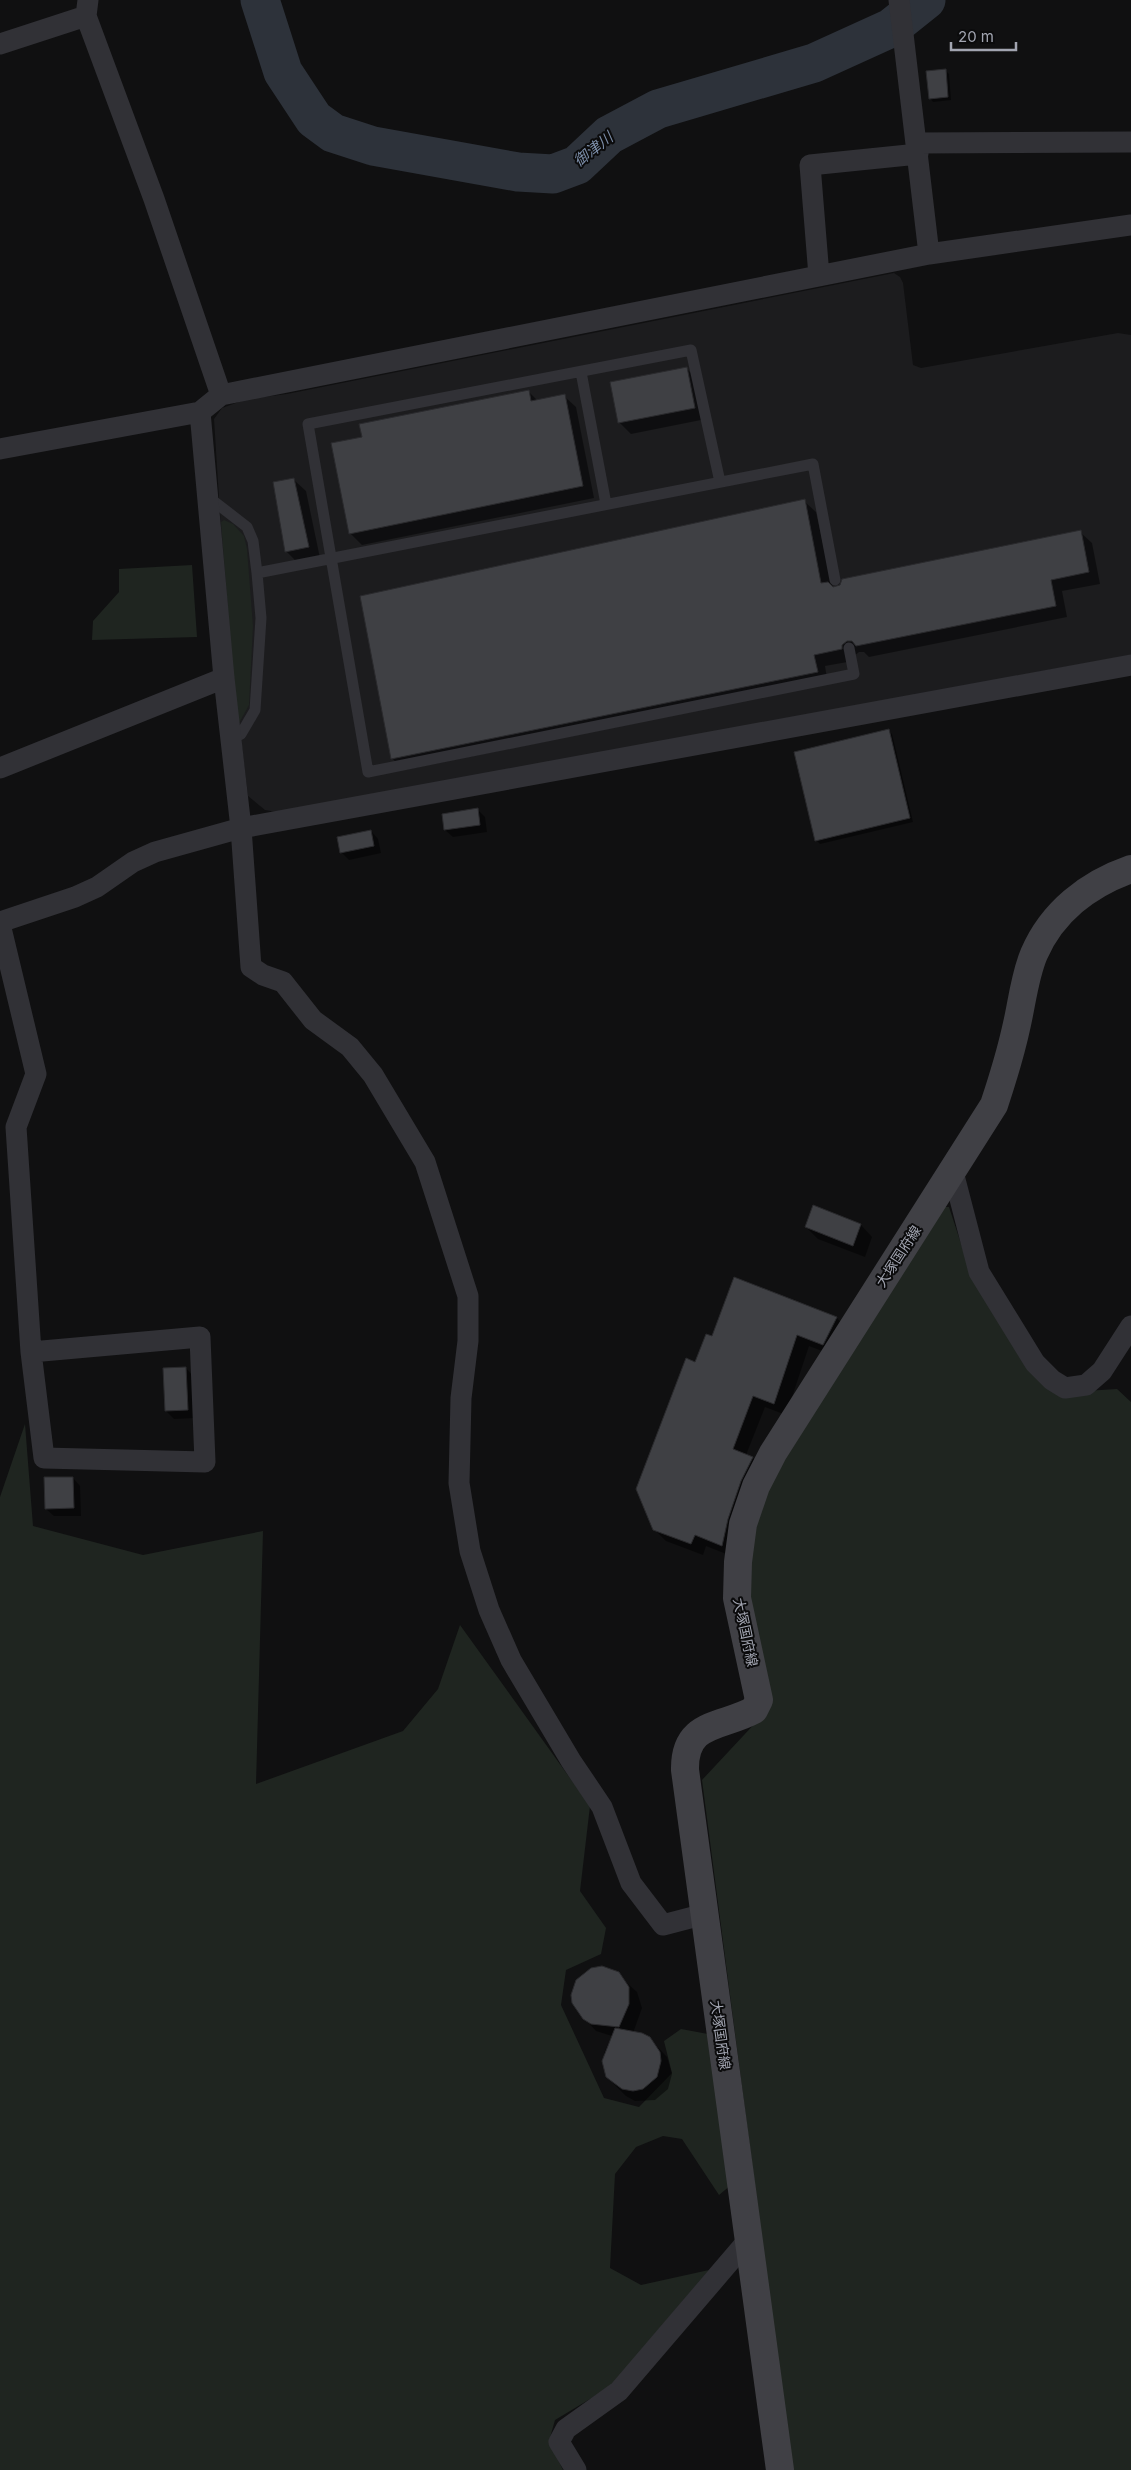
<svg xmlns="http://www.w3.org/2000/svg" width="1131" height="2470" viewBox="0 0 1131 2470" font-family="Inter,'Noto Sans JP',sans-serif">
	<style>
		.built { fill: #1c1c1e }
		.green { fill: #1f2520 }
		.shadow { fill: #0007 }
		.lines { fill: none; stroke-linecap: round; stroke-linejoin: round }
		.river { stroke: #2d323a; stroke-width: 39 }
		.building { fill: #3f4044; stroke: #2a2a2d }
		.lane { stroke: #313136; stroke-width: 11 }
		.street { stroke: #313136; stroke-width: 21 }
		.secondary { stroke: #404045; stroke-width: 28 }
		.labels { text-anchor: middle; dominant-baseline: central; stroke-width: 4; stroke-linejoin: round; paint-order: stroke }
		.street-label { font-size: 14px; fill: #a2a5b1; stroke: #0b0b0c }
		.water-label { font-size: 15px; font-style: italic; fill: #7c8ea9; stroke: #0b0b0c }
	</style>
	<rect width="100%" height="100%" fill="#101011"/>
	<path class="built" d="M894 273 900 277 903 283 913 365 921 368 1118 333 1131 335V655L276 812 265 810 248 796 227 624 214 419 222 408 247 399 287 394Z"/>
	<path class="green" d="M224 520 233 524 244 536 247 549 253 626 249 705 239 723 237 722 221 522Z
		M192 565 197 637 92 640 93 621 119 592V569Z
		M943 1207H949L973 1280 1069 1392 1117 1389 1131 1402V2470H792L702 1780 758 1720 748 1593 752 1526 767 1488Z
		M25 1424 33 1526 143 1555 263 1531 256 1784 403 1731 438 1689 460 1625 590 1806 580 1891 606 1928 601 1954 566 1970 561 2005 604 2098 639 2107 672 2073 664 2041 681 2029 708 2034 731 2185 719 2195 682 2139 663 2136 636 2147 615 2174 610 2268 641 2285 709 2270 610 2387 555 2420 549 2441 563 2470H0V1497Z"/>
	<path class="shadow" d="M945 70 949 74 951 100 933 102 930 98Z
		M686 368 698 380 706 419 631 434 619 422Z
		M528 391 538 401 564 396 576 407 594 498 362 545 350 533 363 438Z
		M294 480 306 491 320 558 298 563 286 551Z
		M804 501 816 512 833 589 1080 532 1092 543 1100 584 1062 591 1067 617 869 657 864 652H859L853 657V661L825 666 828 684 404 770 392 758Z
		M889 731 892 734 913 822 820 844 816 840Z
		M477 809 485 817 487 832 453 837 445 830Z
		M371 831 378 839 381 853 349 860 341 852Z
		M861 1225 872 1237 865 1257 818 1239 806 1227Z
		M735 1279 837 1318 848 1330 835 1356 809 1346 786 1415 765 1407 746 1455 753 1458 764 1470 734 1557 706 1546 703 1555 666 1541 654 1529 696 1363 712 1338Z
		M186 1368 193 1376 195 1418 174 1419 166 1411Z
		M73 1478 80 1486 81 1516H54L46 1509Z
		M602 1967 611 1969 637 1992 642 2008 633 2033 649 2038 667 2057 672 2074 668 2089 655 2100 635 2101 626 2096 614 2084 604 2068V2053L612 2036 596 2031 584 2018 574 1987 584 1973 592 1969Z"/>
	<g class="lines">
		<path class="river" d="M260 0 283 72 314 119 333 133 373 146 518 172 553 174 577 165 609 135 658 109 814 63 891 28 926 0"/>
	</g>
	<path class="building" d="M946 69 948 97 929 99 926 71Z
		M687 367 695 408 618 423 610 382Z
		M529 390 531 401 565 394 583 486 349 534 331 443 362 437 359 424Z
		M294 478 309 547 285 552 273 482Z
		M805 499 821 583 828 582 833 587 840 585 842 579 1081 530 1089 572 1051 580 1056 606 856 646 852 641H847L842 645V649L814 655 818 672 391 759 360 596Z
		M889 729 910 818 815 841 794 752Z
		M478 808 480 825 444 830 442 814Z
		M371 830 374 846 340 853 337 837Z
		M813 1205 861 1224 853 1246 805 1227Z
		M734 1277 837 1317 823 1345 797 1335 774 1404 753 1396 733 1449 753 1457 741 1481 728 1519 722 1546 695 1535 691 1544 653 1530 636 1489 686 1358 695 1362 706 1334 712 1336Z
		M186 1367 188 1410 165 1411 163 1368Z
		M44 1477H73L74 1508 45 1509Z
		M602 1966 619 1972 629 1987V2004L619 2027 591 2024 583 2019 572 2003 571 1995 576 1980 591 1968Z
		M615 2028 642 2033 650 2037 660 2052 661 2061 657 2077 643 2089 633 2091 622 2089 606 2077 602 2061Z"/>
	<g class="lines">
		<path class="lane" d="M581 372 606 504
			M720 482 691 350 308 424 368 772 854 674 849 648
			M207 496 247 527 253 541 257 573 261 618 255 710 241 734 231 739
			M257 573 813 464 835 580"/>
		<path class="street" d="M88 0 86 16 154 199 221 395
			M899 0 929 254
			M0 44 86 16
			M917 143 1131 142
			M819 276 810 165 918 154
			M200 412 224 678 241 828 251 967 263 975 283 982 313 1020 350 1047 373 1075 425 1162 468 1296V1341L461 1398 459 1483 470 1551 489 1610 511 1660 571 1761 602 1807 631 1883 663 1925 705 1914
			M0 449 200 412 221 395 929 254 1131 225
			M0 768 224 678
			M0 922 75 897 97 887 133 862 155 852 241 828 1131 665
			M0 924 36 1074 16 1127 31 1352 44 1458 205 1462 200 1337 31 1352
			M953 1172 979 1272 1035 1363 1052 1380 1065 1388 1086 1385 1102 1371 1131 1326
			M576 2470 559 2442 566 2429 619 2391 749 2239"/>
		<path class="secondary" d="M780 2470 685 1770C684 1721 721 1728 754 1710L759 1700 737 1598 738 1562 743 1524 756 1486 773 1453 994 1105C1003 1078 1011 1052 1017 1024 1022 1002 1025 975 1034 954 1052 912 1088 884 1131 869"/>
	</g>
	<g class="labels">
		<g class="street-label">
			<text transform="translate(898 1256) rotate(-57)">大塚国府線</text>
			<text transform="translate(746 1632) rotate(78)">大塚国府線</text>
			<text transform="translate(721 2035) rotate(82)">大塚国府線</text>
		</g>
		<g class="water-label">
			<text transform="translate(593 149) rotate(-38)">御津川</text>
		</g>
	</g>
	<path d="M951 42v8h65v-8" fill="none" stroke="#a2a5b1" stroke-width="2.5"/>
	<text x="958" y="42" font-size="15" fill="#a2a5b1" stroke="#0b0b0c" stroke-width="4" paint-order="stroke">20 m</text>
</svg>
